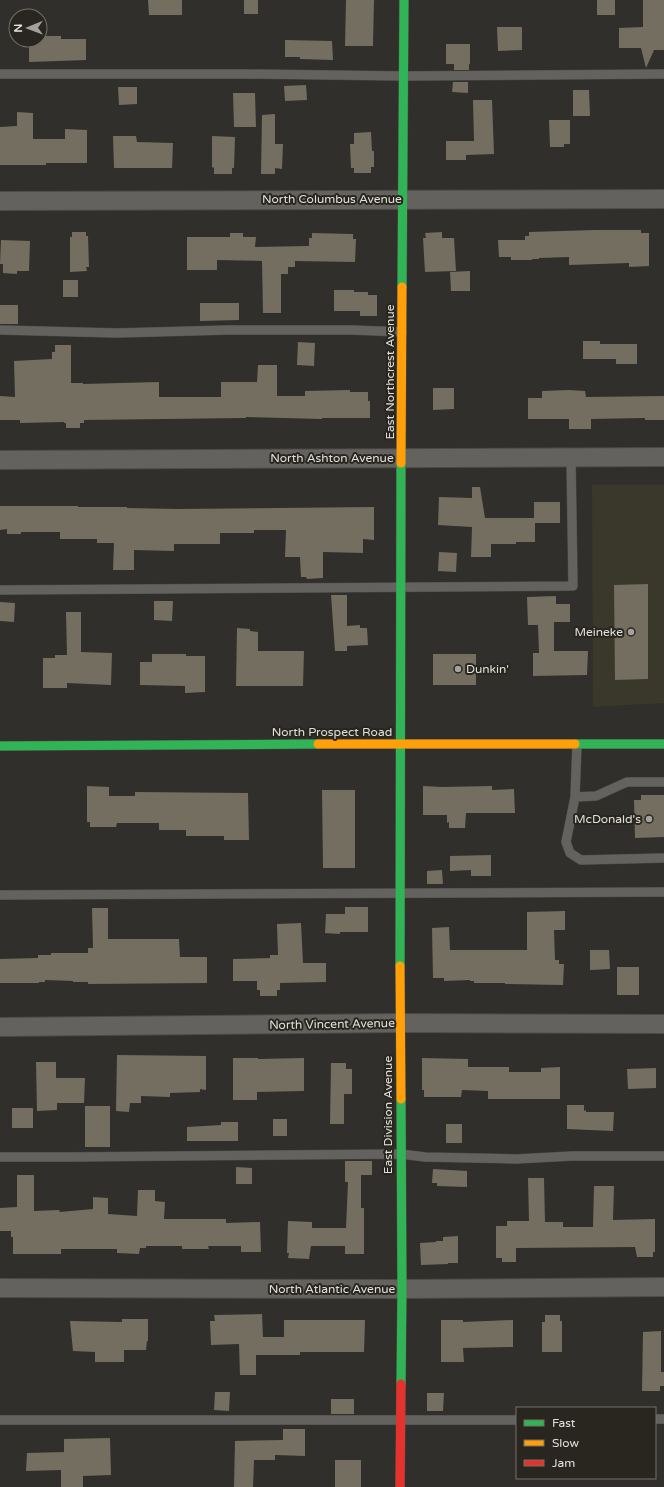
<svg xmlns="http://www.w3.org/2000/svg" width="664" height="1487" viewBox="0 0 664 1487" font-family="'Varela Round',sans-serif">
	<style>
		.built { fill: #3a372b }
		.building { fill: #736e5f }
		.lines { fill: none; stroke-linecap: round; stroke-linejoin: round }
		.lane-casing { stroke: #4c4b48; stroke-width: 10 }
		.street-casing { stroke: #4c4b48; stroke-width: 20 }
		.fast-casing { stroke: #4c4b48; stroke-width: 10 }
		.slow-casing { stroke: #4c4b48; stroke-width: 10 }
		.jam-casing { stroke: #4c4b48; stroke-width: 10 }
		.lane { stroke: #63625f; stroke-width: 9 }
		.street { stroke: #63625f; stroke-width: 18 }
		.fast { stroke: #30b455; stroke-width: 9 }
		.slow { stroke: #ff9f0a; stroke-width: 9 }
		.jam { stroke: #e5322d; stroke-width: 9 }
		.poi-dot { fill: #a3a19d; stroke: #28261f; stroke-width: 1.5 }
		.labels { text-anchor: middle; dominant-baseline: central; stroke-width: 4; stroke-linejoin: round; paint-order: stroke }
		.street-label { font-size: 12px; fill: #e1dfdb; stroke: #28261f }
		.poi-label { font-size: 12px; fill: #e1dfdb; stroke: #28261f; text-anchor: end }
	</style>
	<rect width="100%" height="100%" fill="#302f2b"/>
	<path class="built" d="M592 485H664V703L593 707Z"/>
	<path class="building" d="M148 0H182V15H149Z
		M244 0H258V14H244Z
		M346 0H374L373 46H345Z
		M597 0H615V15H597Z
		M643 0H664V50H654L646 68 641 48H619V28L643 27Z
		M497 27H522V50L498 51Z
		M40 36H61V39H86V60L29 62V43L36 44V40H40Z
		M285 40 332 41 333 60 300 59V57H285Z
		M446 44H470V64H469V70H454V64H446Z
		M453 82H468V93L452 92Z
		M306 85 307 100 285 101 284 86Z
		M118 87H137V104L119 105Z
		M573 90H589L590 116H573Z
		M233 93H255L256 127H234Z
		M473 100H492L494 154 466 155V160H446V141H474Z
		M17 112 33 113V139H65V129L87 130V163H46V165H0V127L17 126Z
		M275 114V144H283L282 169 275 168V174H261L262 115Z
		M549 120H570V144H564V147H550Z
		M371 132 372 151H374V167H371V173H354V168H351L350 144H354V133Z
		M113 136H136L137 142 173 143 172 168H114Z
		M212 136 235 137 234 168H232V174H214V168L212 167Z
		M595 230H641V233H649V266L629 267V263L569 265V257L539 258V259H532V260H511V257H499L498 240H525V236H529V232Z
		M72 232H86V236H88L89 267H86L87 271 70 272V237H72Z
		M442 232V238H454L456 271 425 272 423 238H426L425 233Z
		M230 233H243V237H256L255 247 309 246V238H312V233L353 234V239H356L355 262 295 261V267H288V274H281V313H263L262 261 217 260V270H187V237H230Z
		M1 240 30 241 29 271H17V274L3 273V264H0Z
		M470 271V291H451L450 272Z
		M63 280H78V297H63Z
		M334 290H354V292H368V295H377V316H360V311H334Z
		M200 303H239V320L200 321Z
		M0 305H18V324H0Z
		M583 341H600V344H637V364H616V359H583Z
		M298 342 315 343 314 366 297 365Z
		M55 345H71V383H83V384L159 382V397H221V382H257L258 365H277V396H305V391L350 390V392H368V401H370V418H322V419L246 417V418L84 420V423H80V428H66V423H64V422L20 423V420H0V396L15 397 14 361 52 359V352H55Z
		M433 388H454V409L433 410Z
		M569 390 585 391 586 397 664 396V420H645V418L591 419V429H569V419H528V398H542V391Z
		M472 487H480L485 518H534V502H560V523H535V542H516V544H491V557H471L472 527 438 525 439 497 472 498Z
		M0 506H78V507H127V508L177 509 374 507V540L363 539V553L323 552V578L307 579 306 577H301L300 557H285L286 530H254V533H220V544H174V551L134 550V570H113L114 543H97V539H60V532H21V534H7V529L0 530Z
		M439 552 457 553 456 572 438 571Z
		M648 584V679L615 680 614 585Z
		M331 595H347V626L360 625V628H367L368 645 347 646V651H335Z
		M556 596V604H570V622H554V651H588L587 675 533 676V653H539L538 625H528L527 597Z
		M154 601H173L172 621 154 620Z
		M0 602 15 603 14 622 0 621Z
		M66 612H81V652L112 653 111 685 67 683V688H43V658H55V655H67Z
		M237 628 250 629V631L258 632V651H304L303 686H236Z
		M152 654H186V656H205V692L185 693V686L140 685V662H152Z
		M433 654H476V685H433Z
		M87 786 109 787V796H135V792L248 793 249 840H224V836H186V830H159V823H117L116 827H90V822H87Z
		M423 786 442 787 492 786V790L514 789 515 813H466L465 828H449V822L447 823V815H423Z
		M322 790H355V868H323Z
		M641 795H664V837L635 838 634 800H641Z
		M491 855V876H471V870L450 871V856Z
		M442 870 443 884H427V871Z
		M345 907H368V932H340V934L325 933 326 914H345Z
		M92 908H108V939H179L180 957H207V983L88 984V982H73V981L45 980V982H39V983H0V959L38 958V955H51V953H88V948H93Z
		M565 911V930H554L555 960H559V964H564L563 985 505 984V983H474V981H470V980L444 981V978H433L432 928 449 927 450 950H527V912Z
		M301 923 303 963H326V982L280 983V990H277V996H260V990H257V981H233V959L270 958V955H278L277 924Z
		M590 950H609L610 969 590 970Z
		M617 967H639V995H617Z
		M117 1055 206 1056V1090L200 1089V1092L170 1093V1097L141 1096V1103H130L129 1112 116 1111Z
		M233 1058H258V1059L304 1058V1091L257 1092V1100H233Z
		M422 1058 468 1059V1067H509V1072H541V1068L560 1067V1099H488V1091L462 1090 461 1097H424V1090H422Z
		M36 1062H56V1078H85L84 1103H57V1110L37 1111Z
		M331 1063H346V1069H352V1094H344V1124H330Z
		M656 1068V1088L628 1089 627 1069Z
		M567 1105H584V1111L586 1110V1112H614L613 1131 567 1129Z
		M85 1106H110V1147H85Z
		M12 1108H33V1128H12Z
		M273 1119H287V1136H273Z
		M221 1122H238V1141H187V1127L221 1125Z
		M446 1124H462V1143H446Z
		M345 1161H372V1175H361V1208H364V1254H345V1246H311L309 1259 288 1258 289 1253H287L288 1221 312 1222V1228H346L348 1182H345Z
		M236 1167 252 1168V1184H236Z
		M433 1169 467 1171V1187L437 1186V1183H432Z
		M17 1175H34V1211L59 1210 60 1212 93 1209V1197L108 1198V1214L137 1216 138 1190H155V1201L165 1202 164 1219H226V1223L260 1222 261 1252H241V1246H208L209 1249H182V1246H146V1248H140L139 1254 117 1253V1249H61V1254H13V1237H11V1231H0V1208L17 1207Z
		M528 1178H544L545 1222H563V1227H593L594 1186H614L613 1220 655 1219V1252H653V1257H637L635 1247 516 1248V1262H502V1258H496V1226H507V1221H529Z
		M458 1236V1263H448V1264L421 1265 420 1243 436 1242V1241H443V1237Z
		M262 1314 263 1337H284V1320H365L364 1352H300V1355H256V1375H240L239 1344 211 1345 210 1321H215L214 1315Z
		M545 1315H560V1321H562V1352H542V1322H545Z
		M122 1319H148V1341H147L146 1350H124V1362H95V1352L73 1351 70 1321 122 1322Z
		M441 1320H463V1322L513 1320V1347L463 1348 464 1362H441Z
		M661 1331V1372H664V1386H660V1391H642L643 1332Z
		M215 1392H230L229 1411 214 1410Z
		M427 1393H444L443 1411H427Z
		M331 1399H354V1414H331Z
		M283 1429H305V1456L275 1455V1460H254L253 1487H234L235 1441 283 1440Z
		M110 1438 111 1475 83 1476V1487H61V1470L26 1471 27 1453 64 1452V1439Z
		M335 1460H361V1487H335Z"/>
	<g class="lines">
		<g class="lane-casing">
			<path id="lane" d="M0 74H245L404 76 664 74
				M0 330 117 333 228 330H353L402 332
				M0 590 573 586 571 457
				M664 782H627L596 796 575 797 566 842 570 853 581 860 664 858
				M575 797 577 744
				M0 895 664 892
				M0 1157H71L401 1154 425 1157 516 1159 572 1156H664
				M655 1419H664
				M0 1420H517"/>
		</g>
		<g class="street-casing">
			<path id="street" d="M0 201 664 199
				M0 460 664 457
				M0 1027 400 1023 664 1024
				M0 1288 402 1289 664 1287"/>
		</g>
		<g class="fast-casing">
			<path id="fast" d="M402 287 404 0
				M575 744H664
				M0 746 318 744
				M400 966 401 463
				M401 1099 402 1289 401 1384"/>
		</g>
		<g class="slow-casing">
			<path id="slow" d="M401 463 402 287
				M318 744H575
				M400 966 401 1099"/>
		</g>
		<g class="jam-casing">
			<path id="jam" d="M400 1487 401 1384"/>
		</g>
		<use href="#lane" class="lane"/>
		<use href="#street" class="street"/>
		<use href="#fast" class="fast"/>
		<use href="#slow" class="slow"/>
		<use href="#jam" class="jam"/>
	</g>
	<g class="poi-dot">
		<circle cx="631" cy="632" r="4"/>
		<circle cx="458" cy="669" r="4"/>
		<circle cx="649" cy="819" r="4"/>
	</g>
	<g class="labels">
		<g class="street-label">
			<text x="332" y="199">North Columbus Avenue</text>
			<text transform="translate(390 372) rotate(-90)">East Northcrest Avenue</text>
			<text x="332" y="458">North Ashton Avenue</text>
			<text x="332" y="732">North Prospect Road</text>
			<text transform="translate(332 1024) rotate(-1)">North Vincent Avenue</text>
			<text transform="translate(388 1115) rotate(-90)">East Division Avenue</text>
			<text x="332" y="1289">North Atlantic Avenue</text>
		</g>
		<g class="poi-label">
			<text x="623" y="632">Meineke</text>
			<text x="466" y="669" text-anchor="start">Dunkin'</text>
			<text x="641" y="819">McDonald's</text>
		</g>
	</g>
	<rect x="516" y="1407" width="140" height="72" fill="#28261f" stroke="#72706a"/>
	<rect x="524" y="1420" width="20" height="6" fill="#30b455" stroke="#72706a"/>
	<text x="552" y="1427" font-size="12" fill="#e1dfdb">Fast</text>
	<rect x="524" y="1440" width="20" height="6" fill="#ff9f0a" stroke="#72706a"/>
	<text x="552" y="1447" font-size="12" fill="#e1dfdb">Slow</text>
	<rect x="524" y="1460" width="20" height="6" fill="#e5322d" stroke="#72706a"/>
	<text x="552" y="1467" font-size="12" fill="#e1dfdb">Jam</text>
	<g transform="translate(28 28) rotate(269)"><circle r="19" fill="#28261f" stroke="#72706a"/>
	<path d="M0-3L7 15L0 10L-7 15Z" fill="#a3a19d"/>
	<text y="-6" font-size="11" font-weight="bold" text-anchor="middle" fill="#e1dfdb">N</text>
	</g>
</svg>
